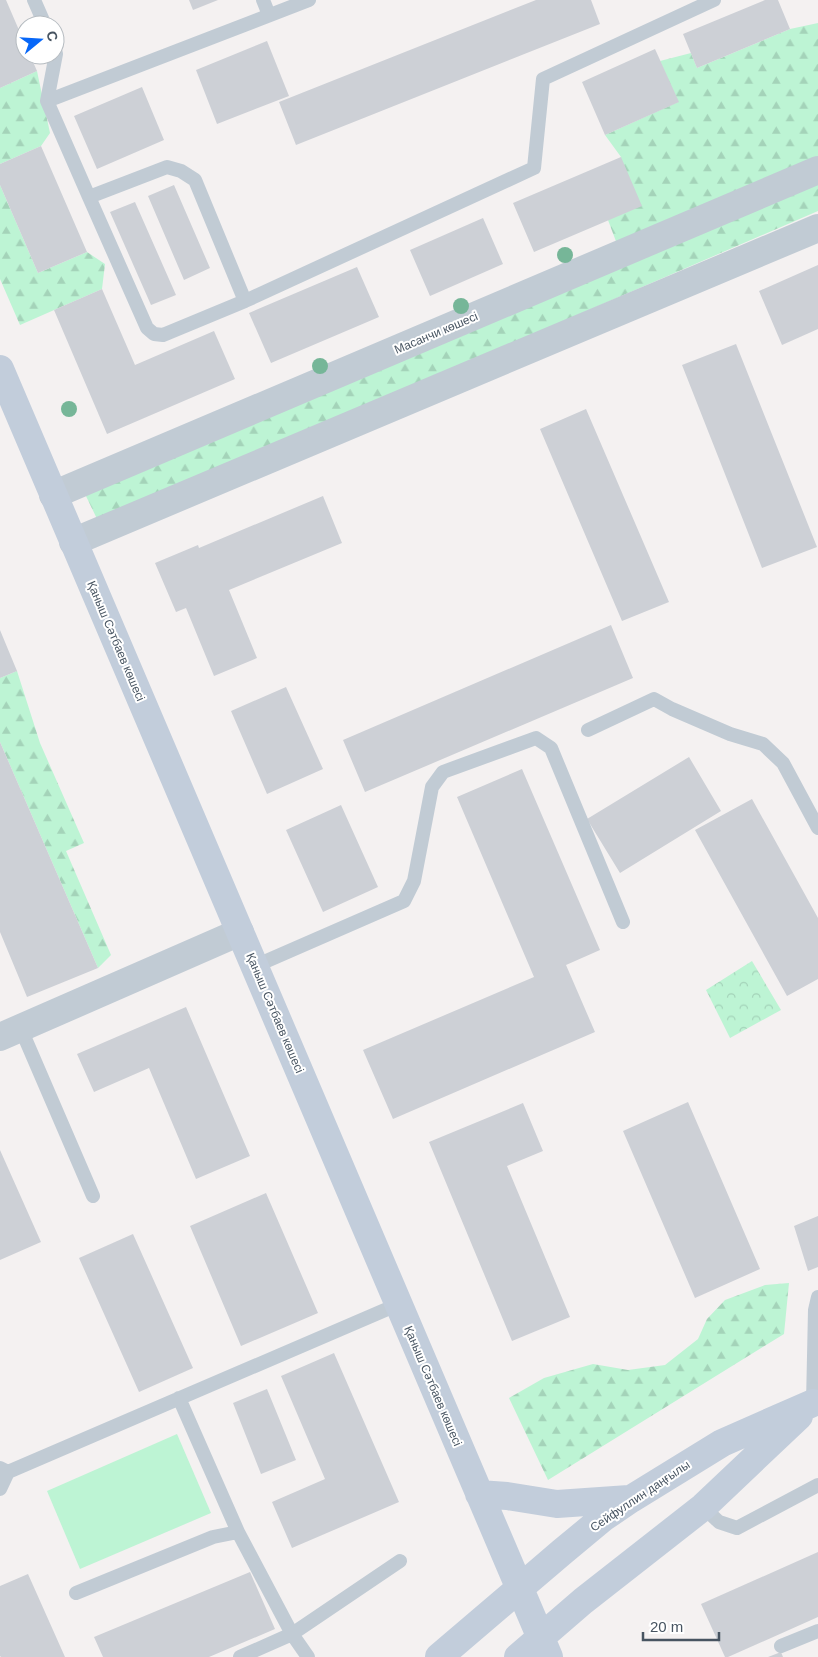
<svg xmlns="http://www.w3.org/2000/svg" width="818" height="1657" viewBox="0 0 818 1657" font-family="Helvetica,sans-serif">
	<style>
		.forest { fill: url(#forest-firs) }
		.park { fill: url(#park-crowns) }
		.pitch { fill: #bdf4d4 }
		.building { fill: #cdd0d6 }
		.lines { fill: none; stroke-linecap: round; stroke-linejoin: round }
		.lane { stroke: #c1cbd4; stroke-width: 14 }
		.street { stroke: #c1cbd4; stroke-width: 28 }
		.secondary { stroke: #c2cddb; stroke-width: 28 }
		.tree { fill: #76b698 }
		.labels { text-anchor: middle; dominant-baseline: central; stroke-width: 4; stroke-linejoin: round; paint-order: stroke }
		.street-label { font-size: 12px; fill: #475461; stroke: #fff }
	</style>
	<defs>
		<pattern id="forest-firs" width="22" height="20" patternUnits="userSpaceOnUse" patternTransform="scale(1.25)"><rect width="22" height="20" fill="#bdf4d4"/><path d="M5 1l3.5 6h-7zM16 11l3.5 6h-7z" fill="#a4d3b9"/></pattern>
		<pattern id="park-crowns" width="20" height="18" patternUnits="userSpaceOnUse" patternTransform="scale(1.25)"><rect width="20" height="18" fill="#bdf4d4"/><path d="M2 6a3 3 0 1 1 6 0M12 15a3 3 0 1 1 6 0" fill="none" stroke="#a4d3b9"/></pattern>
	</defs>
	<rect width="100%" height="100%" fill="#f4f1f1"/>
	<path class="forest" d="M818 23V161L617 244 608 220 621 157 605 135 678 102 660 61 691 53 697 68 790 29Z
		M37 71 50 133 41 146 0 164V88Z
		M818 179V211L128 509 99 523 85 494Z
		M0 185 38 273 87 252 105 264 102 289 20 325 0 279Z
		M17 671 40 743 84 843 66 851 111 955 98 968 0 742V678Z
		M789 1283 784 1334 548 1480 509 1398 544 1378 593 1364 628 1370 665 1365 698 1339 707 1319 725 1300 765 1285Z"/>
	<path class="park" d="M752 961 781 1010 730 1038 706 990Z"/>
	<path class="pitch" d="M177 1434 211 1513 80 1569 47 1491Z"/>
	<path class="building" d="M0 0H6L25 44V55H30L37 71 0 88Z
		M189 0H218L193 10Z
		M536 0H591L600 24 296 145 279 102Z
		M765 0H778L790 29 697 68 683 34Z
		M267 41 289 96 217 124 196 70Z
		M655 49 679 102 605 135 582 82Z
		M142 87 164 140 97 169 74 116Z
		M41 146 87 252 38 273 0 185V164Z
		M621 157 642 206 534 252 513 203Z
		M174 185 210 268 184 280 148 196Z
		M135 202 176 295 151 305 110 212Z
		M483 218 503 264 430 296 410 250Z
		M818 265V329L782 345 759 291Z
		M357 267 379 317 271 363 249 313Z
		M102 289 135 365 214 331 235 379 107 434 54 310Z
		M736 344 817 547 762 568 682 365Z
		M586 409 669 602 622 621 540 429Z
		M323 496 342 543 229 590 257 658 214 676 186 608 176 612 155 563 198 545 199 548Z
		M611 625 633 678 365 792 343 740Z
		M0 630 17 671 0 678Z
		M286 687 323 769 267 794 231 711Z
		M0 742 98 968 27 997 0 932Z
		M689 757 721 811 620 873 587 819Z
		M522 769 600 950 566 965 595 1032 393 1119 363 1050 534 977 457 797Z
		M752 799 818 918V979L787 996 695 830Z
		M341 805 378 887 323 912 286 830Z
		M186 1007 250 1156 196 1179 149 1068 94 1092 77 1054Z
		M688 1102 760 1269 695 1298 623 1131Z
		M523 1103 543 1151 507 1166 570 1317 512 1341 429 1142Z
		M0 1150 41 1242 0 1260Z
		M266 1193 318 1313 241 1346 190 1226Z
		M818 1216V1267L808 1271 794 1226Z
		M133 1234 193 1368 139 1392 79 1258Z
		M334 1353 399 1502 292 1548 272 1502 325 1479 281 1376Z
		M267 1389 296 1460 261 1474 233 1403Z
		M818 1552V1617L728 1657H725L701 1604Z
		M250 1572 275 1629 209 1657H103L94 1637Z
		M28 1574 65 1657H1L0 1656V1586Z
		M781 1652 783 1657H768Z"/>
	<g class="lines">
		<path class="lane" d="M34 0 45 25
			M263 0 269 15
			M55 50 56 54 47 101 89 197
			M47 101 309 0
			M245 301 195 180 181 171 167 167 89 197 147 328 154 334 163 335 245 301 534 168 543 79 714 0
			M588 730 654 699 672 709 730 734 763 744 783 763 818 828
			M255 966 404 901 414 881 432 787 443 772 536 738 551 748 623 922
			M21 1029 93 1196
			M179 1398 238 1532
			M813 1403 815 1310 818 1297
			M0 1468 8 1472 399 1304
			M0 1489 8 1472
			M703 1507 719 1522 737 1528 818 1485
			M76 1593 213 1537 238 1532 292 1634 308 1657
			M781 1646 818 1631
			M240 1657 292 1634 400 1561"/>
		<path class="street" d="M53 495 818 170
			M73 542 818 228
			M0 1037 240 932"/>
		<path class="secondary" d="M0 369 549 1657
			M479 1494 507 1496 557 1504 629 1499
			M439 1657 562 1552 603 1518 631 1499 722 1443 813 1403
			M518 1657 583 1601 703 1507 799 1416"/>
	</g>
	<g class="tree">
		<circle cx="565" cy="255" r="8"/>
		<circle cx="461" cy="306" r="8"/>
		<circle cx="320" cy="366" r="8"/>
		<circle cx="69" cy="409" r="8"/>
	</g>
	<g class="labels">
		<g class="street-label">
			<text transform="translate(436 333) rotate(-23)">Масанчи көшесі</text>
			<text transform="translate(116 641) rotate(67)">Қаныш Сәтбаев көшесі</text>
			<text transform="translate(275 1013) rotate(67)">Қаныш Сәтбаев көшесі</text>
			<text transform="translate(433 1386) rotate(67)">Қаныш Сәтбаев көшесі</text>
			<text transform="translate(640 1496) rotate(-34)">Сейфуллин даңғылы</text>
		</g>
	</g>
	<g transform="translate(40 40) rotate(72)"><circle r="24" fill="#ffffff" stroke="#b5bbc0"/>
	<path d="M0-4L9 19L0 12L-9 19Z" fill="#0767f8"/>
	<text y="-8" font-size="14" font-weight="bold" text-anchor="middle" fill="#475461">С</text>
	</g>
	<path d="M643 1632v8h76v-8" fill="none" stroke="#475461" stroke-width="2.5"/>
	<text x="650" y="1632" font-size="15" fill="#475461" stroke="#ffffff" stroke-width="4" paint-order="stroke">20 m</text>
</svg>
